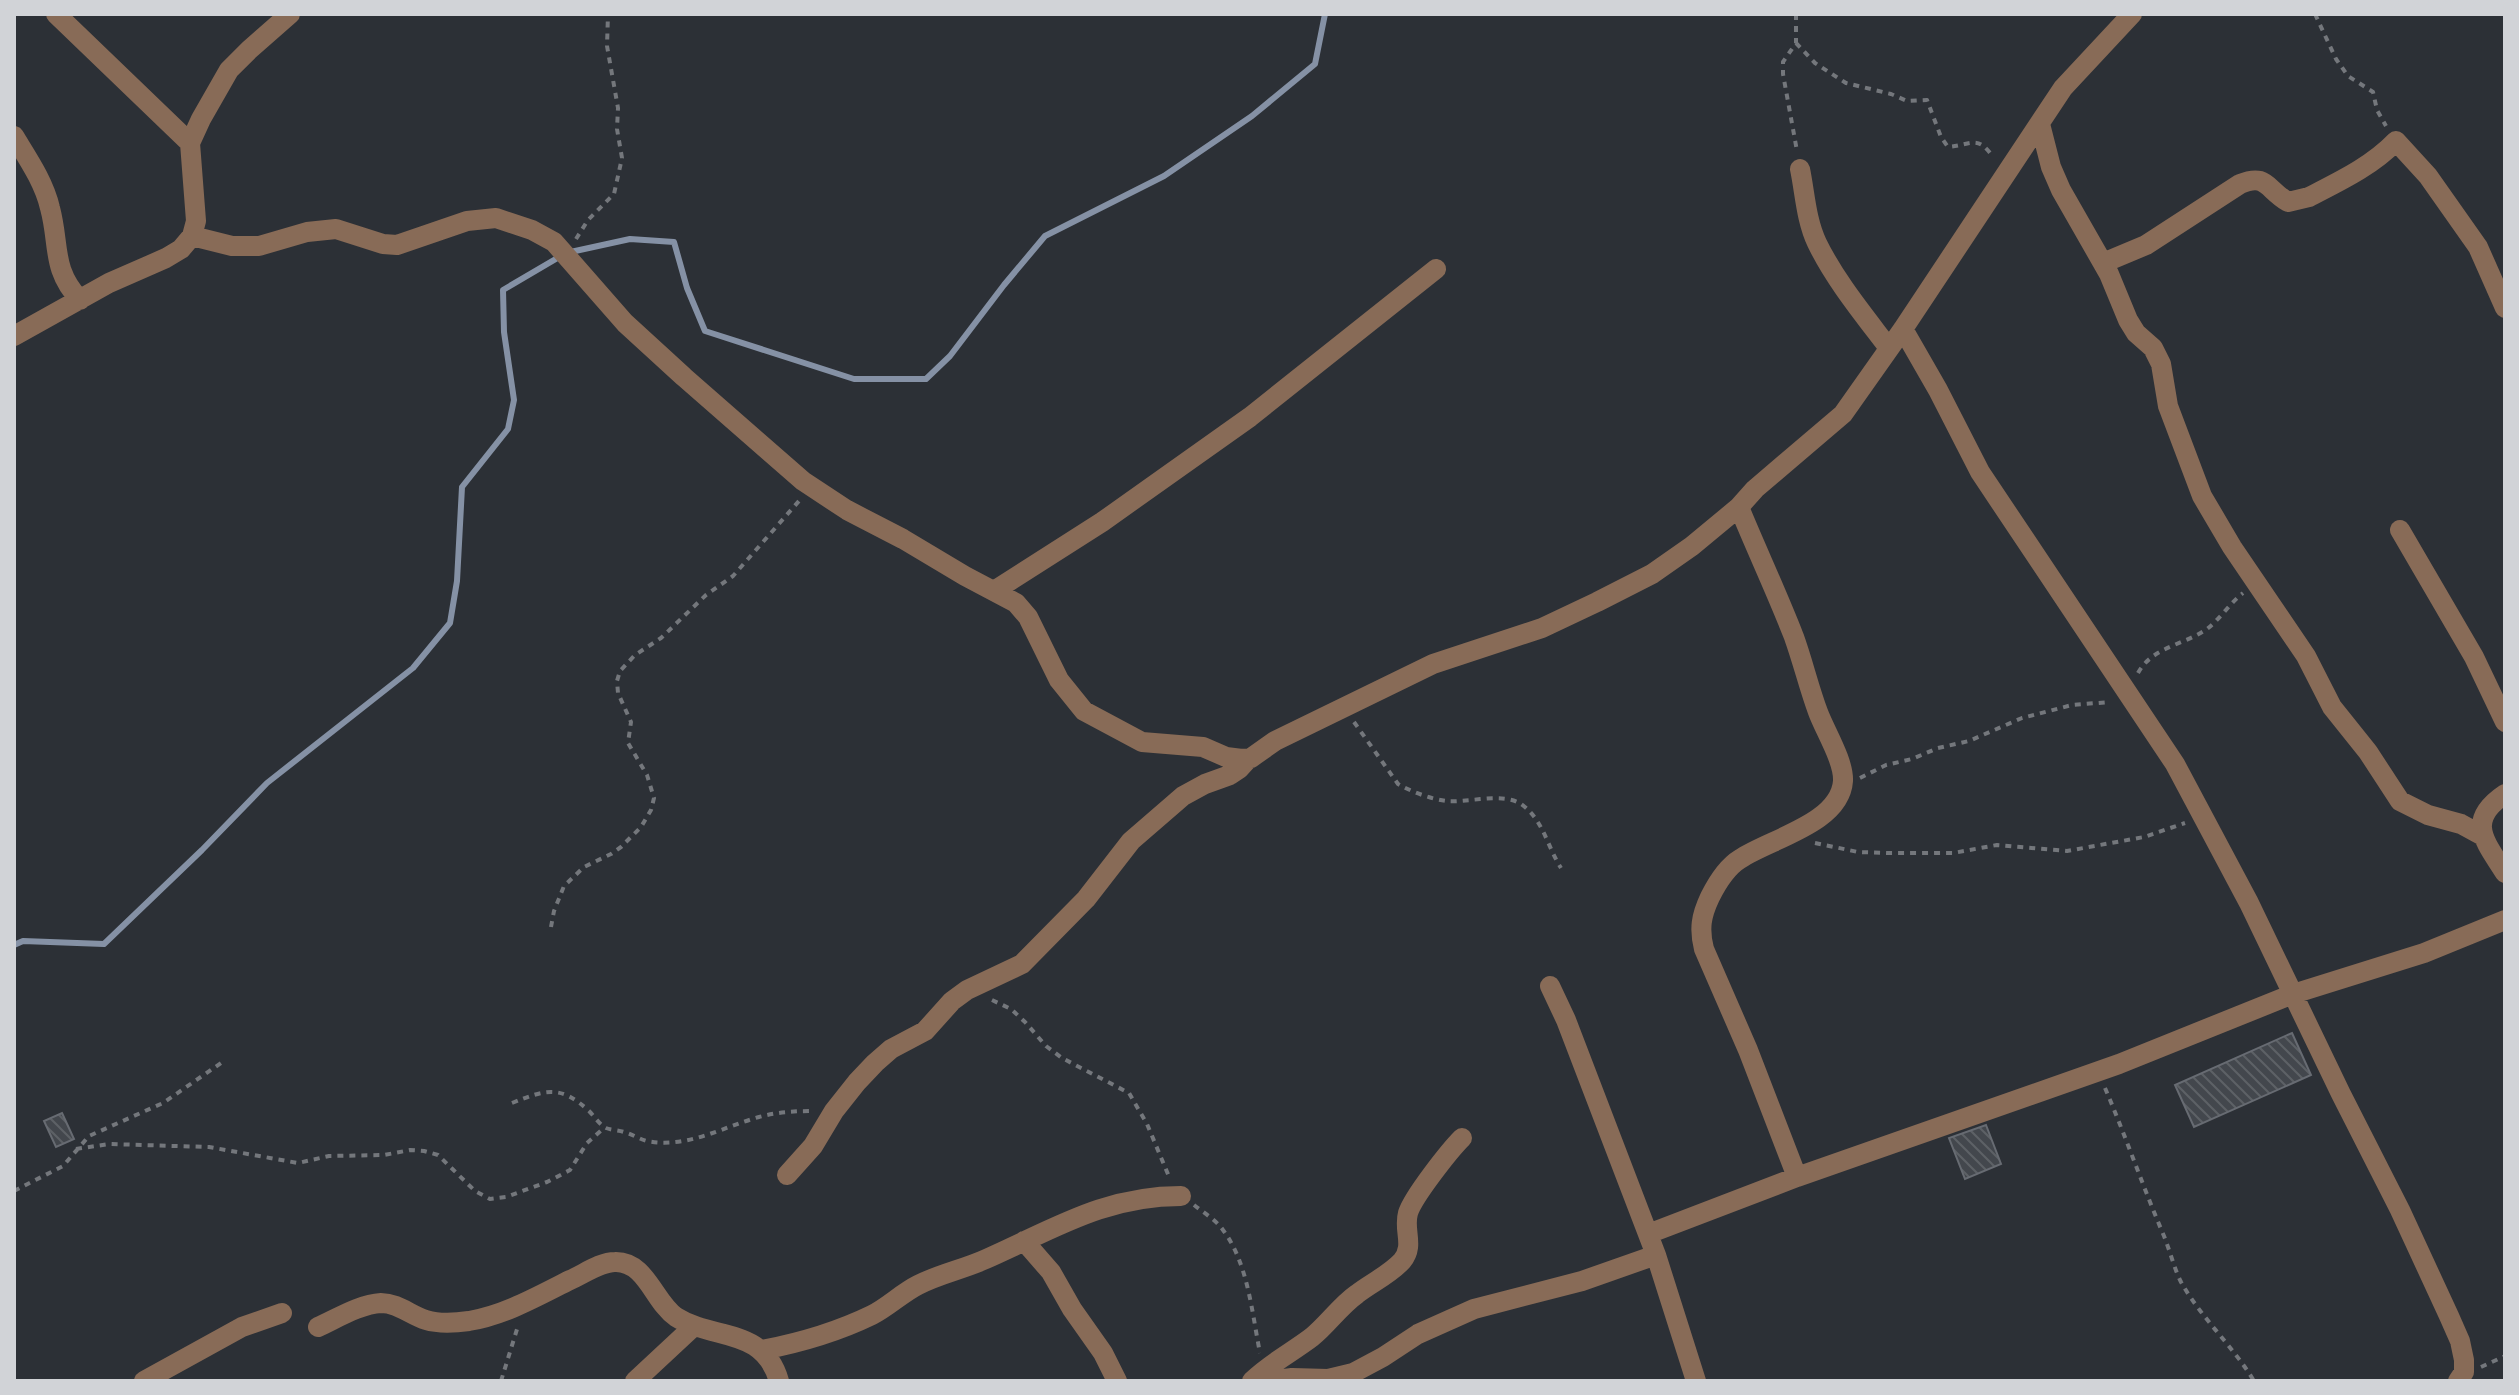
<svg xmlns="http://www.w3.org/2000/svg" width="2519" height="1395" viewBox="0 0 2519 1395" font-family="'Libre Baskerville',serif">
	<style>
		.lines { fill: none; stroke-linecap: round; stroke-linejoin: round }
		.stream { stroke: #8591a5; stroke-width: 6 }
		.building { fill: url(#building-back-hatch); stroke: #676b72; stroke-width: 2 }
		.path { stroke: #74777c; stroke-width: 4; stroke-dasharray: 6 6; stroke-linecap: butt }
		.minor { stroke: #886b57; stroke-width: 20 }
	</style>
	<defs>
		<pattern id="building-back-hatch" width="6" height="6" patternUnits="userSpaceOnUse" patternTransform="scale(2)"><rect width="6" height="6" fill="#43474d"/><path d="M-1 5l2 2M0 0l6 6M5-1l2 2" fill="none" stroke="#5d6166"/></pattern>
	</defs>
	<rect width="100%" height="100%" fill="#2c3036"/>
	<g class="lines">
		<path class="stream" d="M14 945 23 941 104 944 202 850 267 783 413 668 450 623 457 581 462 487 508 429 514 400 504 332 503 290 566 253 630 239 674 242 687 288 705 331 854 379H926L950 356 1004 285 1045 236 1164 176 1252 116 1315 64 1325 14"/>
	</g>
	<path class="building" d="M2292 1033 2311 1075 2194 1127 2175 1085Z
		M62 1113 74 1139 56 1147 44 1121Z
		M1986 1125 2001 1164 1965 1179 1949 1138Z"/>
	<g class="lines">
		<path class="path" d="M1796 14V43L1783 62V74L1797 151
			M2315 14 2336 59 2348 76 2373 92 2377 110 2386 126
			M1796 43 1815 63 1846 83 1891 94 1907 101 1927 100 1941 137 1948 147C1972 145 1977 134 1993 157
			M576 239 588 220 614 194 622 158 617 129 618 108 607 46 608 14
			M2138 673C2152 647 2184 645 2207 629 2220 619 2230 603 2243 593
			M1354 722 1398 784C1412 792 1431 799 1446 801 1467 803 1503 792 1521 804 1543 819 1547 846 1561 868
			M1860 778 1886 765 1912 759 1938 748 1969 741 2022 718 2072 705 2110 702
			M1815 843 1858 852 1888 853H1953L1997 845 2067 851 2144 837 2185 823
			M551 927 554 911 564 886 584 867 611 854 621 847 641 827 651 810 654 798 647 775 628 743 631 722 618 693 617 681 620 671 635 655 661 638 706 595 733 576 799 501
			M992 1000 1011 1009 1025 1022 1046 1046 1062 1058 1129 1093 1147 1124 1170 1179
			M2105 1088C2126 1137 2143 1187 2164 1236 2170 1251 2174 1268 2181 1282 2201 1318 2233 1346 2254 1381
			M512 1103C545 1090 560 1084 589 1111 594 1116 600 1125 606 1128 611 1130 618 1130 624 1132 632 1134 639 1139 647 1141 686 1149 723 1127 759 1117 777 1112 795 1111 814 1111
			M76 1149 109 1144 209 1147 298 1163 329 1156 384 1155 410 1150 424 1151 438 1155 475 1191 490 1199 506 1197 547 1182 570 1170 587 1143 604 1128
			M14 1191 63 1166 89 1136 163 1103 224 1061
			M1194 1205C1204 1213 1216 1220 1223 1230 1248 1263 1252 1313 1260 1353
			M2481 1367 2505 1356
			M501 1381 518 1326"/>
		<path class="minor" d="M56 14 190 143
			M2040 124 2051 167 2061 190 2109 274 2128 320 2136 333 2153 348 2161 364 2168 406 2202 496 2232 547 2306 656 2332 707 2368 752 2400 801 2428 815 2461 824 2483 836
			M14 136C28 159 44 182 50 208 60 245 51 269 80 300
			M1800 169C1805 193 1806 220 1817 243 1835 280 1863 314 1888 347
			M192 236 232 246H259L307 232 336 229 383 244 397 245 467 221 496 218 532 230 554 242 625 323 684 377 803 481 847 510 903 539 965 576 1016 603 1028 617 1059 680 1084 711 1142 742 1203 747 1226 757 1242 759 1251 758 1275 741 1433 664 1542 628 1597 602 1652 574 1692 546 1739 507 1755 489 1843 414 1903 329 2063 88 2132 14
			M2103 263 2146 245 2240 184C2267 173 2266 189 2288 202L2309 197C2340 181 2372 166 2396 141L2428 176 2478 247 2505 308
			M1903 329 1938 390 1980 472 2175 764 2249 903 2341 1094 2400 1210 2449 1316 2460 1341 2464 1360V1372L2458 1381
			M14 336 109 283 166 258 181 249 192 236 196 221 190 143 201 119 229 70 249 50 290 14
			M1739 507C1757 551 1777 593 1794 637 1803 662 1809 688 1818 712 1825 731 1844 761 1843 781 1840 824 1769 839 1740 859 1727 867 1717 883 1710 897 1701 916 1699 929 1704 949L1748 1050 1797 1177
			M2400 530 2474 657 2505 722
			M994 591 1102 522 1250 417 1436 269
			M2505 794C2465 821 2485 841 2505 873
			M1550 986 1566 1020 1656 1255 1696 1381
			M787 1175 813 1146 834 1111 857 1082 875 1063 891 1049 925 1031 952 1001 967 990 1022 964 1086 899 1131 841 1183 796 1205 784 1230 775 1239 769 1249 758
			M1648 1234 1797 1177 2119 1064 2293 994 2424 953 2505 920
			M1024 1241 1051 1272 1072 1309 1103 1353 1117 1381
			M318 1327C336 1319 360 1304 381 1303 398 1303 410 1315 426 1320 439 1324 455 1323 469 1321 505 1315 538 1296 570 1280 584 1274 600 1262 615 1262 646 1261 654 1302 676 1317 714 1341 763 1326 779 1381
			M762 1350C799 1343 837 1332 872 1315 888 1307 902 1293 918 1285 939 1274 964 1269 986 1259 1054 1229 1104 1196 1181 1196
			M144 1381 242 1327 282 1313
			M635 1381 693 1327
			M1252 1381C1272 1362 1291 1353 1312 1337 1328 1324 1340 1306 1357 1294 1371 1283 1389 1275 1402 1261 1415 1245 1403 1231 1408 1213 1413 1197 1449 1151 1462 1138
			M1269 1381 1292 1378 1328 1379 1353 1373 1383 1357 1418 1334 1474 1309 1582 1281 1656 1255"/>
	</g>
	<rect width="2519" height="1395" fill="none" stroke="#d1d3d7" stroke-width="32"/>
</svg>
